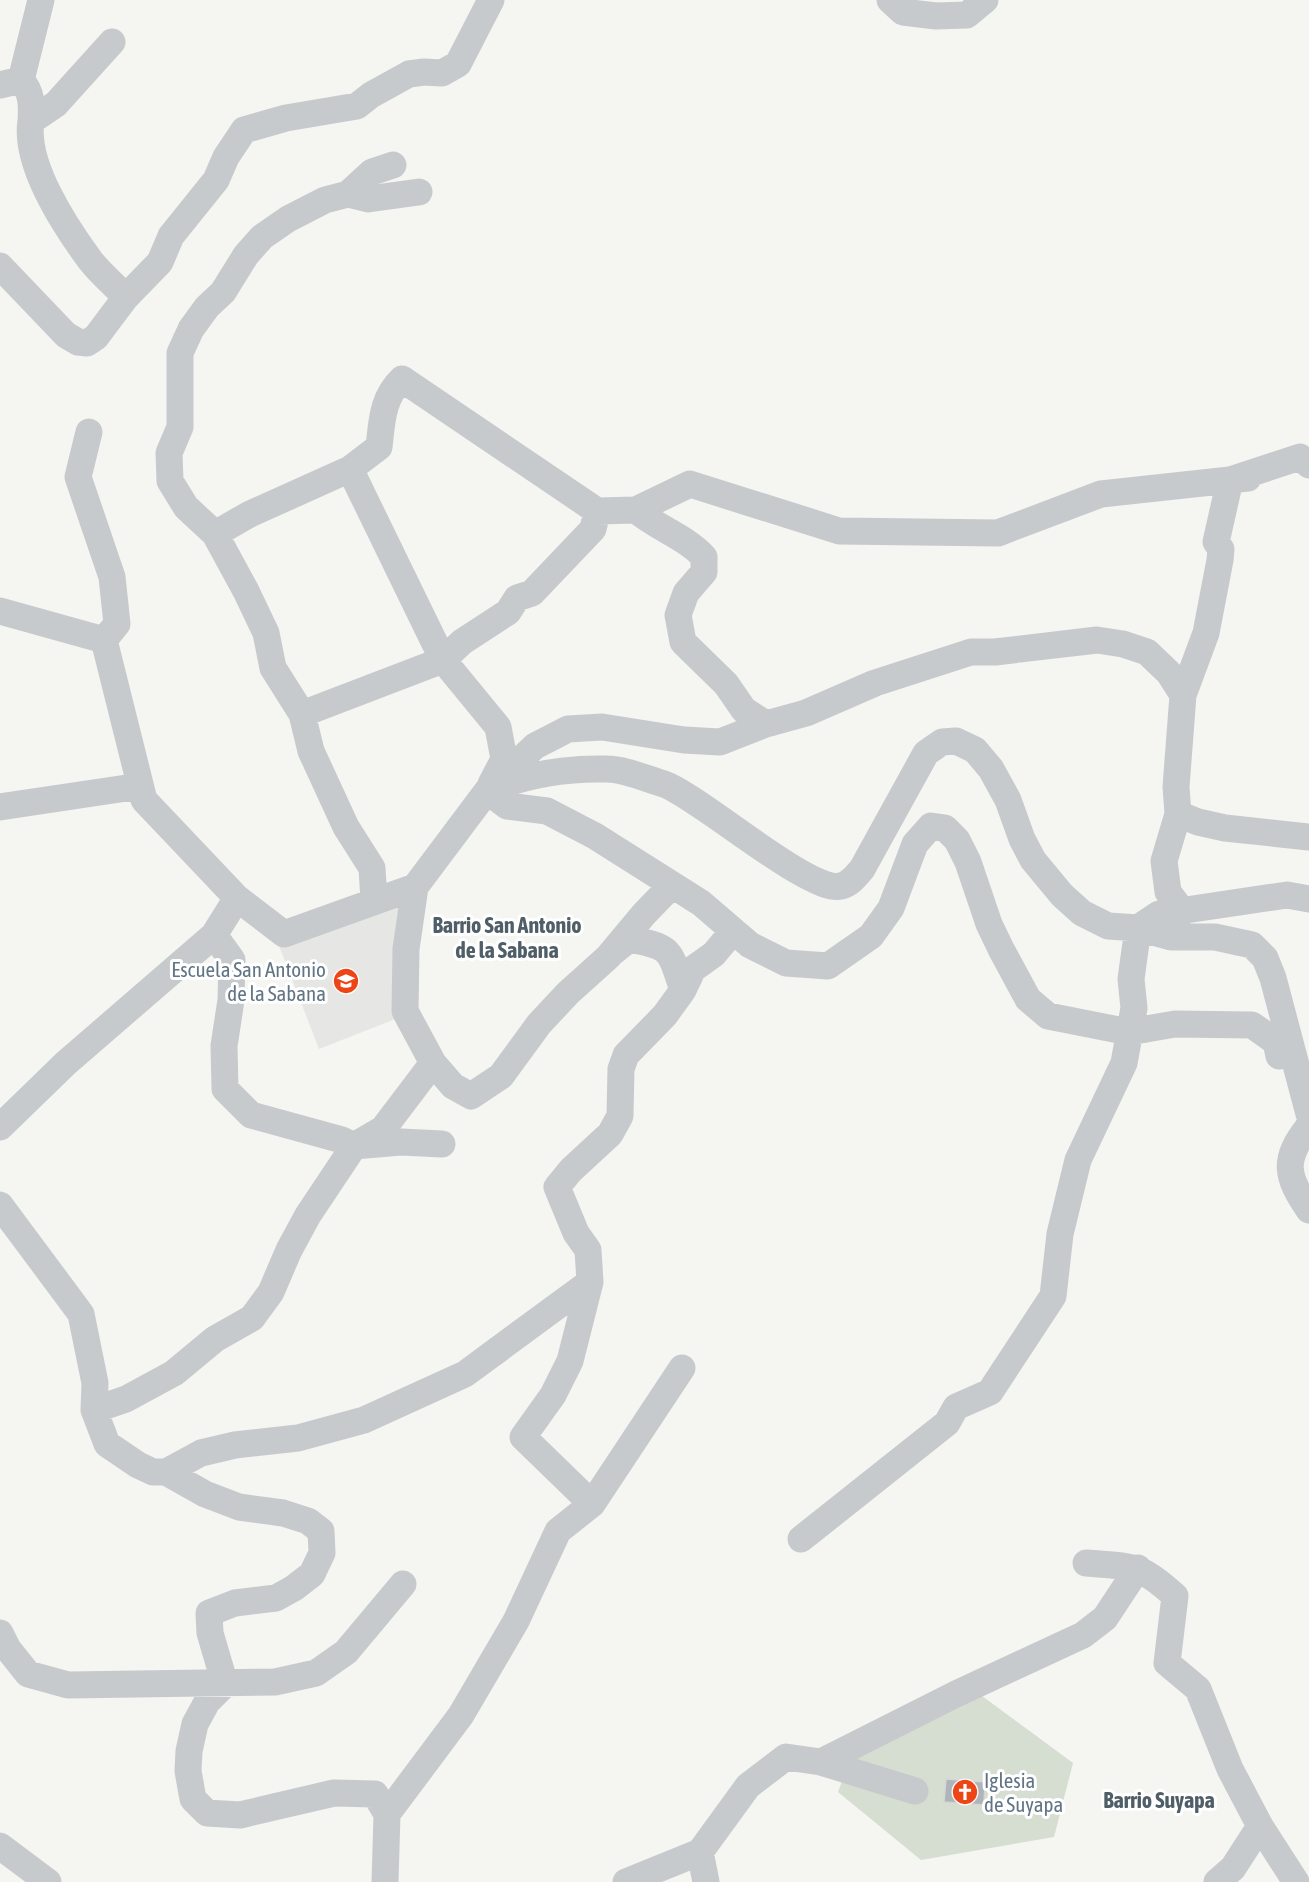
<svg xmlns="http://www.w3.org/2000/svg" width="1309" height="1882" viewBox="0 0 1309 1882" font-family="'Asap Condensed',sans-serif">
	<style>
		.built { fill: #e6e6e4 }
		.green { fill: #d6ddd1; fill-rule: evenodd }
		.building { fill: #adb5ba; stroke: #d6d6d4; stroke-width: 1.5 }
		.lines { fill: none; stroke-linecap: round; stroke-linejoin: round }
		.minor { stroke: #c7cacd; stroke-width: 27 }
		.labels { text-anchor: middle; dominant-baseline: central; stroke-width: 6; stroke-linejoin: round; paint-order: stroke }
		.poi-label { font-size: 21px; fill: #627584; stroke: #fff; text-anchor: end }
		.neighbourhood-label { font-size: 22px; font-weight: bold; fill: #505e68; stroke: #fff }
	</style>
	<rect width="100%" height="100%" fill="#f5f5f1"/>
	<path class="built" d="M405 902 398 1018 319 1049 278 943Z"/>
	<path class="green" d="M978 1693 1073 1763 1054 1837 921 1860 838 1792 851 1757ZM947 1779 985 1783 983 1805Z"/>
	<path class="building" d="M946 1779 985 1782 984 1805 944 1802Z"/>
	<g class="lines">
		<path class="minor" d="M890 0 903 12 936 16 967 15 985 0
			M21 80C32 92 32 105 31 121L56 104 112 42
			M0 85 21 80 41 0
			M31 121C24 164 65 226 90 260 100 273 114 285 126 297
			M348 194 368 199 419 192
			M0 266 66 335 78 342 87 343 96 337 126 297 160 262 171 236 216 180 226 157 244 130 286 118 357 106 371 95 409 74 424 72 442 73 458 64 491 0
			M89 432 78 477 112 577 117 624 104 640
			M636 510C657 528 686 537 704 557V572L686 593 678 615 683 642 726 684 744 710 766 724
			M215 534 250 514 350 469
			M0 611 104 640 144 800 237 898 284 934 415 887 487 791 535 746 568 729 602 727 684 740 720 742 766 724 806 713 875 683 971 652H995L1097 640 1123 644 1147 652 1169 673 1183 695 1176 787 1178 814 1164 861 1168 892 1183 912
			M1183 695 1206 633 1220 560 1221 549 1216 542 1230 480 1248 478
			M302 714 443 660 462 642 508 612 517 598 532 593 593 529 597 511
			M491 784 504 759 498 727 443 660 350 469 379 447C382 421 382 398 402 379L597 511 636 510 690 484 839 531 998 533 1101 494 1230 480 1300 457 1309 465
			M494 788C529 774 569 768 607 769 624 769 647 779 664 784 700 797 810 894 841 886 850 884 856 876 862 869L926 753 942 742 956 741 975 750 991 769 1008 800 1022 839 1033 860 1062 895 1082 913 1108 926 1138 928 1171 937H1215L1252 945 1265 958 1273 978 1309 1114
			M487 791 507 806 547 811 595 836 701 903 750 945 786 963 828 966 871 936 891 908 915 844 931 826 945 828 957 840 968 862 989 924 1001 949 1028 999 1048 1016 1129 1032 1175 1024 1252 1025 1276 1042 1279 1056
			M0 807 140 786
			M1178 814 1198 822 1225 828 1309 837
			M415 887 406 949 405 1011 433 1063 453 1086 471 1096 501 1076 539 1024 568 993 608 957 644 914 672 885
			M374 901 372 868 346 827 311 751 302 714 273 668 266 633 246 591 215 534 186 507 170 481 169 453 180 427V353L191 329 207 307 223 292 246 255 262 237 288 219 325 200 348 194 372 172 393 165
			M1138 928 1159 914 1287 895 1309 899
			M214 935 232 960 231 1000 224 1046 225 1089 251 1115 342 1140 354 1146 401 1142 442 1144
			M613 952 629 939C673 947 669 950 683 990
			M1309 1126C1282 1160 1286 1176 1309 1210
			M0 1127 66 1063 214 935 237 898
			M0 1205 81 1314 95 1383 94 1410 107 1444 138 1465 153 1472H166L205 1494 239 1507 283 1513 308 1521 321 1531 322 1553 312 1574 294 1588 276 1598 235 1603 209 1613 210 1633 225 1684 207 1702 195 1724 189 1751 188 1771 193 1799 207 1813 240 1815 334 1793 375 1794 387 1814
			M94 1410 126 1399 174 1373 215 1339 252 1318 271 1292 289 1250 308 1215 354 1146 383 1129 433 1063
			M166 1472 201 1453 235 1445 298 1438 364 1420 465 1374 590 1282
			M592 1504 523 1437 553 1395 570 1361 590 1282 588 1250 576 1233 557 1187 571 1170 610 1134 620 1116 621 1069 626 1055 665 1015 683 990 693 969 714 954 733 931
			M801 1539 947 1423 956 1407 990 1392 1053 1296 1060 1234 1078 1160 1124 1063 1134 1008 1131 979 1138 928
			M1086 1563C1133 1567 1139 1563 1175 1596L1167 1663 1198 1689 1230 1769 1260 1826 1296 1882
			M0 1633 8 1649 28 1674 68 1685 275 1682 316 1673 346 1652 403 1584
			M821 1762 956 1694 1083 1635 1105 1618 1138 1568
			M0 1846 48 1882
			M700 1852 706 1882
			M385 1882 387 1814 461 1715 516 1621 558 1531 592 1504 682 1368
			M626 1882 700 1852 748 1786 786 1757 821 1762 915 1791
			M1217 1882 1233 1868 1260 1826"/>
	</g>
	<defs>
		<g id="school-disc" transform="scale(1.35)"><circle r="9.5" fill="#ee4517" stroke="#fff"/><path d="M0-5L7-2L0 1L-7-2ZM-4 1L0 2.5L4 1V4Q0 6-4 4Z" fill="#fff"/></g>
		<g id="church-disc" transform="scale(1.35)"><circle r="9.5" fill="#ee4517" stroke="#fff"/><path d="M-1.2-6h2.4v3.5h3.3v2.4h-3.3V6h-2.4V-.1h-3.3v-2.4h3.3Z" fill="#fff"/></g>
	</defs>
	<g fill-rule="evenodd">
		<use href="#school-disc" x="346" y="981"/>
		<use href="#church-disc" x="965" y="1792"/>
	</g>
	<g class="labels">
		<g class="poi-label">
			<text x="326" y="969">Escuela San Antonio<tspan x="326" dy="24">de la Sabana</tspan></text>
			<text x="984" y="1780" text-anchor="start">Iglesia<tspan x="984" dy="24">de Suyapa</tspan></text>
		</g>
		<g class="neighbourhood-label">
			<text x="507" y="925">Barrio San Antonio<tspan x="507" dy="25">de la Sabana</tspan></text>
			<text x="1159" y="1800">Barrio Suyapa</text>
		</g>
	</g>
</svg>
